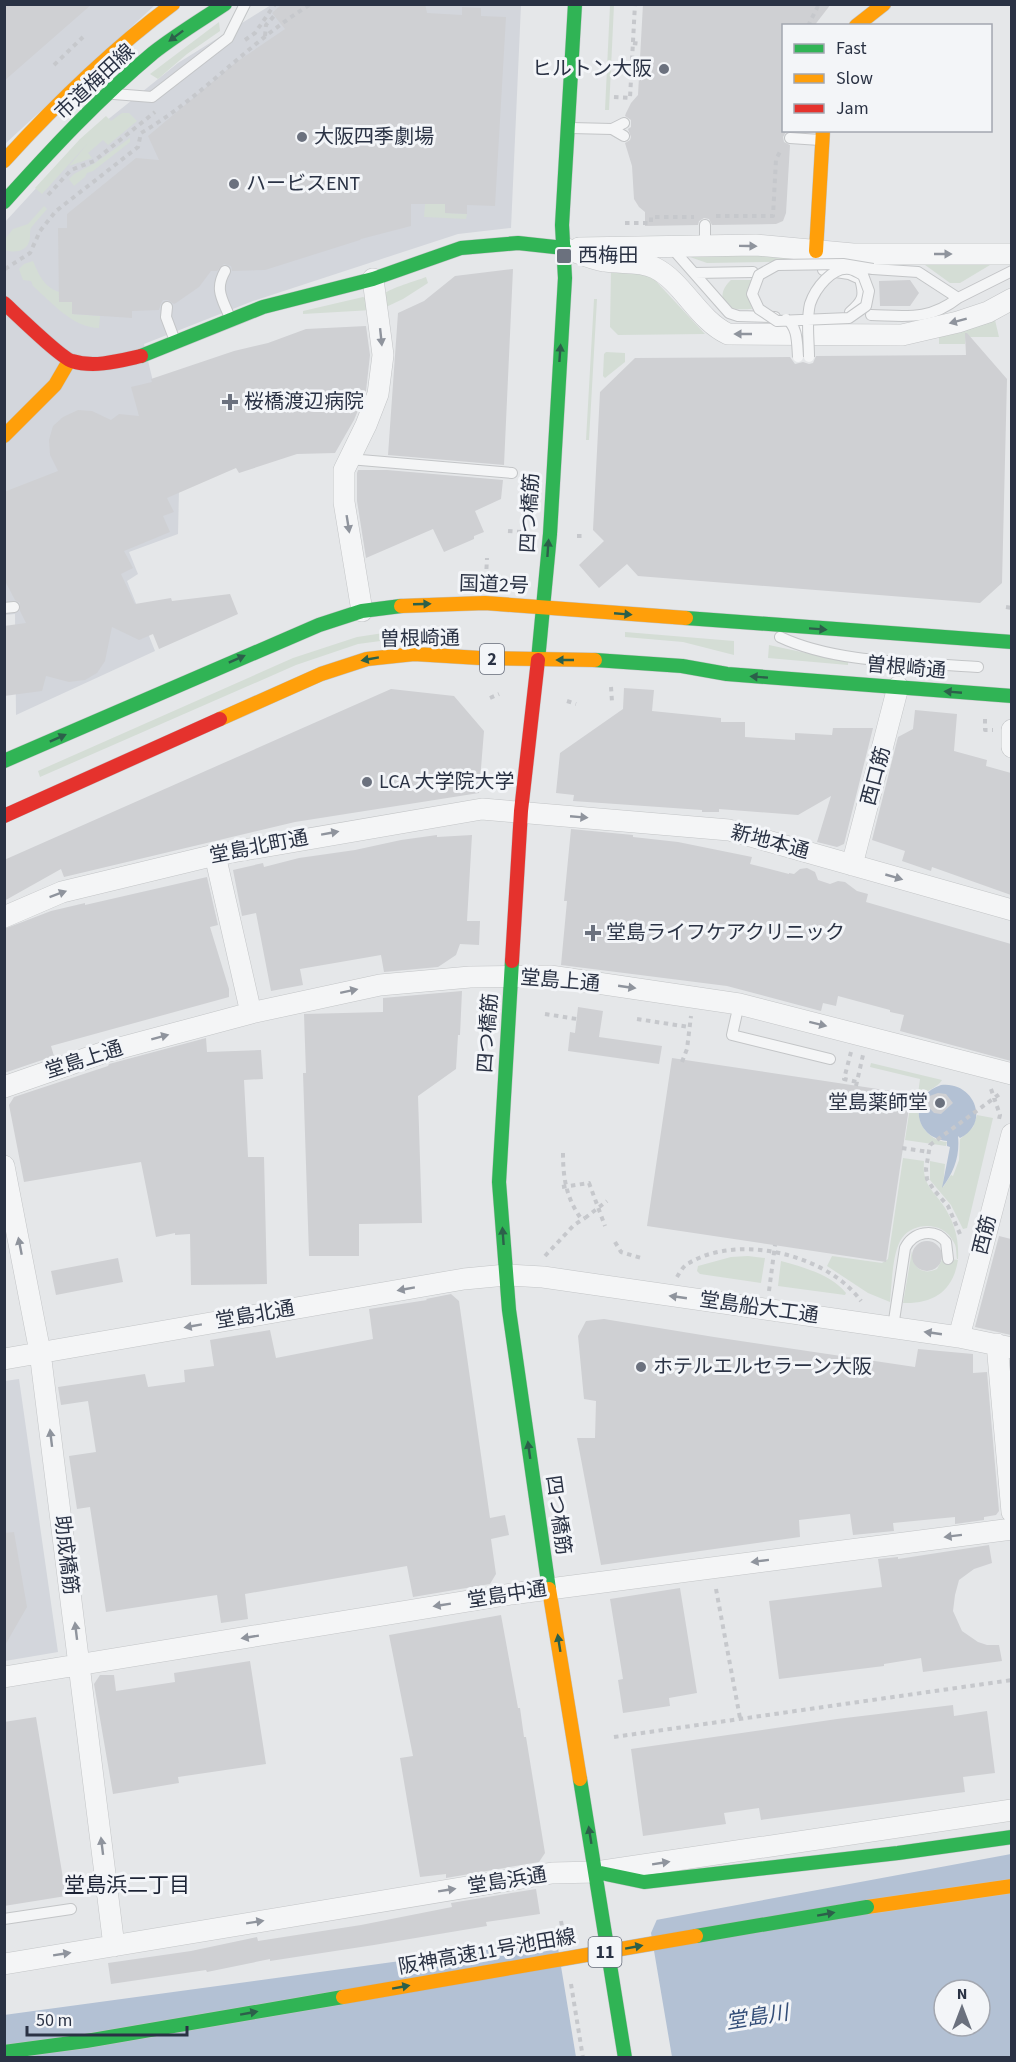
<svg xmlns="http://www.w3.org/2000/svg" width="1016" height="2062" viewBox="0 0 1016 2062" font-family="'Source Sans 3','Noto Sans JP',sans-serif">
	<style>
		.built { fill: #d3d6dc }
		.green { fill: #d4ddd5 }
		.water { fill: #b3c1d4; fill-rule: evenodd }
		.pier { fill: #e5e7e9 }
		.building { fill: #cfd0d3 }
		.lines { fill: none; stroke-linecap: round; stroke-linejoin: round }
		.lane-casing { stroke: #c3c5c7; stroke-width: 12 }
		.street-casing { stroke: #c3c5c7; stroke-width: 22 }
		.fast-casing { stroke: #c3c5c7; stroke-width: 15 }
		.slow-casing { stroke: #c3c5c7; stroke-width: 15 }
		.jam-casing { stroke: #c3c5c7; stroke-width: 15 }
		.path { stroke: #c6c8cc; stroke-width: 4; stroke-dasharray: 4.5 4.5; stroke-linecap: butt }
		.lane { stroke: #f4f5f6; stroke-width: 10 }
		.street { stroke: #f4f5f6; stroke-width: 21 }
		.fast { stroke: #30b455; stroke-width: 14 }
		.slow { stroke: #ff9f0a; stroke-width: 14 }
		.jam { stroke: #e5322d; stroke-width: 14 }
		.lane-bridge-casing { stroke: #c3c5c7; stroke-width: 12; stroke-linecap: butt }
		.fast-bridge-casing { stroke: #b7babe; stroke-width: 15; stroke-linecap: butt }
		.slow-bridge-casing { stroke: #b7babe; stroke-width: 15; stroke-linecap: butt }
		.path-bridge { stroke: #c6c8cc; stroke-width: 4; stroke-dasharray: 4.5 4.5; stroke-linecap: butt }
		.lane-bridge { stroke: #f4f5f6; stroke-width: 10 }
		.fast-bridge { stroke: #30b455; stroke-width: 14 }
		.slow-bridge { stroke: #ff9f0a; stroke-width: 14 }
		.oneway { fill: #2c604a }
		.oneway2 { fill: #8f949d }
		.poi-dot { fill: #6b717e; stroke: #f3f5f8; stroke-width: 2 }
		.labels { text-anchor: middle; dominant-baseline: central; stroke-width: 6; stroke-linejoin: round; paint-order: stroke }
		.shield { fill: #f3f5f8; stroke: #666c7a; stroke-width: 1.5 }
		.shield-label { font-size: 18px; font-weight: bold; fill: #2a3244 }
		.poi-label { font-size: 20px; fill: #2a3244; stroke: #f3f5f8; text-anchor: start }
		.street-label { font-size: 20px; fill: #2a3244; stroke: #f3f5f8 }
		.neighbourhood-label { font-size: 21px; fill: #1c2335; stroke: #f3f5f8 }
		.water-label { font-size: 21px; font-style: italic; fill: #344e78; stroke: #f3f5f8 }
	</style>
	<rect width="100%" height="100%" fill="#e5e7e9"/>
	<path class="built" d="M5 5H155L5 144Z
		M271 5H521L511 228 458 234 253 301 144 344 179 490 178 534 129 552 138 574 127 581 155 651 16 715 15 614 4 615V223L75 146 178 63Z
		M19 1379 58 1652 5 1661V1381Z"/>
	<path class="green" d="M610 5H614L609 110H605Z
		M219 22 220 31 187 54 158 79 150 74Z
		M122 113H129L137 121 108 145 103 140 88 153 92 158 69 166 89 142 42 194 35 188 80 139 106 116 111 121Z
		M130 138V142L93 171 87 173 85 177 74 186 69 179 74 174 95 163Z
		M425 204H445V213L467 214 466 219 424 217Z
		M44 206 47 209C42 215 36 221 31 228 29 233 31 236 29 242 25 252 14 253 5 250V239L13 229 28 224Z
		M745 251 830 261 707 263 690 257 689 254Z
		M33 261C39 275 44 287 59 292V302H72V314L100 316 99 328C73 328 51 302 33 286L31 281 23 280 19 269 24 264Z
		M921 262H995L960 283H950Z
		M611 270 639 272 653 278 705 334 618 335 610 327Z
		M426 277 428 283 403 299 386 307 384 294C390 288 416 281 426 277Z
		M731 280H752L748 295 752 309C746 309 737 310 732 308 717 302 722 288 731 280Z
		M363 297 370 300 372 310 303 314V311Z
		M594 299H597L589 440H586Z
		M995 320 999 337H966L965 344H939V336Z
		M606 352 625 353V362L605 378 603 376 604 354Z
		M410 629V637L358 644 296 665 40 777 38 771 293 658 357 637Z
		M625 632 734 641V655L683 642 625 637Z
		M769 645 848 662V665L768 658Z
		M871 1063 942 1080C938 1087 929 1089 924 1095 910 1115 925 1140 947 1142L946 1146 905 1140 912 1094H918L920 1079 870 1067Z
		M977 1115 993 1118 967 1228 963 1229 951 1205 930 1180V1161L945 1164 943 1187 951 1175 953 1176 959 1160 960 1139 973 1127Z
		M903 1158 924 1161C922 1186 933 1189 945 1208 955 1224 959 1240 958 1259H957C956 1253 957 1246 953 1241 944 1222 914 1221 902 1238 892 1252 892 1284 890 1302L868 1293 827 1266 832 1256 882 1263 888 1259Z
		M912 1251C912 1267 922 1276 937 1269L943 1258 958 1260C953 1291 934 1304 903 1303Z
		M748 1256 765 1258 761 1283 700 1274 697 1271 698 1266 731 1257Z
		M781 1261C803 1267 832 1275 846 1293L845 1295 778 1286Z"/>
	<path class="water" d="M941 1085C974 1081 991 1123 960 1138L958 1136C960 1156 954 1172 942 1188L950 1147 947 1146V1141C913 1137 908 1096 941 1085Z
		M1011 1854V2057L5 2058 4 2015 532 1943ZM944 1990H980V2026H944Z"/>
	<path class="pier" d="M658 1917 651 1933 672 2057H576L556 1936Z"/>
	<path class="building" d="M4 4H92L4 81Z
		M282 4H425L427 13 462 15V7L481 8V16L506 17 495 206 467 205V214L445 213V204H411V226L361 239 360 240 265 270 232 271 231 266 224 264 217 271H211L199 287 176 303 174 304 168 300H163L161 303 159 310 132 311V318L72 314V302H59L58 228H67V214L136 158 159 160 148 136 235 63 285 29 272 13Z
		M643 4H831L814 26H783V130L790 131 786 132 783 137 784 142 790 145 786 213 783 221 776 224 712 225 709 219 704 218 699 221 698 225 645 226V212L639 207 634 199 632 166 625 143 630 140 631 137 628 129 631 127V120L625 116 626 113 631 103 638 95Z
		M513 269 504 465 388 455 398 313 424 301 455 276Z
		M910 280 919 293 910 306H880L879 281Z
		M366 326 370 355 366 391 354 420 335 453 297 454 239 473 236 468 167 498 174 512 163 516 170 532 124 551 133 568 121 574 135 604 171 598 172 601 230 594 238 614 159 649 153 634 139 640 112 627 105 661 97 673 85 680 69 682 46 676 42 691 4 696V626L26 623 20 611V603L15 600 4 579V492L58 471 50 455 49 440 53 426 63 417 78 410 92 411 111 420 119 414 139 416 131 387 152 382 151 379 234 351 268 343 306 329Z
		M965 333H967L1007 379 1002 583 980 603 638 576 627 564 599 588 579 565 604 541 593 530 600 392 635 358 790 357 795 364 803 362 809 364 813 363 816 356 966 355Z
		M358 470H387L503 480 501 499 475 511 484 532 474 536V539L444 552 433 529 366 558 357 501V473Z
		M624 688 654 690 652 711 721 718V722H745V737L795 740V733L832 735 833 728H873L844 844 837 847 817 842 831 796 798 815 719 809V812H702V810L573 801 574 795 556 793 560 753 623 709Z
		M391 689 454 696 484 731 479 793 295 822 64 877 61 869 4 901V860Z
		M915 710 957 714 954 751 987 760 986 766 1011 773V895L932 867 931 871 902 861 905 851 872 840 898 737 913 729Z
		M571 829 633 835V837L678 842 752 857 750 864 789 874V873L794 874 800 869 807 868 815 872 818 880 830 884 838 881 845 882 857 891 868 894 866 902 1011 944V1061L900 1031 904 1015 890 1012V1010L838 996 836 1006 823 1003 821 1011 727 986 561 965 567 901H564Z
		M437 835V837L472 835 467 921H480L479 945 460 944 456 955 438 967 384 972 381 955 300 969 303 985 271 991 256 913 242 916 233 870 263 863 264 867 299 858 355 850 401 840Z
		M207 877 218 925 210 927 229 989V997L51 1046 54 1056 4 1073V929L51 911 85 903V905Z
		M462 991 460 1035H458L456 1069 418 1096 422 1223 359 1224V1256H309L303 1073H306L304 1014 383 1012V998Z
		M578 1007 603 1011 599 1037 662 1046 659 1064 568 1051 570 1032 575 1033Z
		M206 1038 207 1052 261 1050 263 1079 244 1080 248 1157H264L267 1284 191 1285 190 1234 175 1235V1233L156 1237 141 1162 24 1182 9 1105 14 1097 108 1066 109 1064Z
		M672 1058 911 1094 886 1262 647 1226Z
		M938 1093 946 1094 953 1103 941 1114 934 1113 921 1099Z
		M999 1236 1011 1239V1335L975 1327Z
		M912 1256a15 15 0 1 1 30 0a15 15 0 1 1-30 0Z
		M118 1258 123 1282 56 1295 51 1271Z
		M451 1294 459 1301 490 1518 505 1515 509 1535 491 1539 496 1574 490 1584 413 1597 407 1566 245 1594 248 1619 221 1623 217 1595 106 1612 90 1507 77 1509 69 1456 96 1452 88 1401 61 1405 58 1387 145 1374 148 1387 185 1382 184 1370 214 1366 210 1340 270 1330 276 1358 373 1339 369 1309 427 1300 426 1299Z
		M604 1319 714 1337 915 1367 918 1349 973 1354V1373L987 1372 999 1511 996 1515 984 1517V1520L955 1524V1517L893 1523 894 1531 853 1535 850 1514 799 1520 800 1537 601 1565 577 1438H595L596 1401 584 1399 578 1336 586 1321Z
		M14 1532 27 1607 4 1647V1533Z
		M989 1545 992 1563 974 1569 959 1580 955 1595 953 1611 962 1631 978 1642 987 1645H999L1002 1661 923 1672 921 1658 884 1664V1666L779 1679 769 1601 882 1587 878 1559 898 1557V1559Z
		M680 1588 697 1693 669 1698 670 1706 623 1713 618 1680 623 1679 610 1599Z
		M501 1615 518 1708H520L524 1737H526L545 1853 539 1862 446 1878V1874L420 1877 400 1758 413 1756 389 1635Z
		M250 1661 266 1764 178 1777 179 1783 113 1794 94 1684 100 1675H114L116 1691 175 1682 174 1673Z
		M953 1705 954 1716 987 1711 995 1773 963 1777 965 1792 761 1820 759 1808 724 1813 726 1824 643 1836 631 1749 837 1719Z
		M36 1717 66 1896 4 1906V1722Z
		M536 1889 540 1914 486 1922 487 1926 374 1945 270 1961V1959L207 1972 206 1970 111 1984 108 1963 191 1951 257 1937 258 1941 361 1925 452 1907 451 1903Z"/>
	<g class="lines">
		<g class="lane-casing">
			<path id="lane" d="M114 94 152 97 228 38 245 4
				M571 128 612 129 624 136
				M612 129 624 123
				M790 138 820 140
				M705 225V245
				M671 247 729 313 738 316 775 317
				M873 269 918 272 958 298 1012 271
				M823 270 849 274 860 279C865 296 863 301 850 312
				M225 271C214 290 223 300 230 318
				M695 273 753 272
				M167 307 166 317 175 341
				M871 315C906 316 929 321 958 298
				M349 459 512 473
				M4 608 14 607
				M780 637C837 664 916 662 978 667
				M739 1004 732 1035 830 1059
				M893 1327 905 1248C913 1232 934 1227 946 1242L948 1259
				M4 1919 71 1909"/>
		</g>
		<g class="street-casing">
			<path id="street" d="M564 248C577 252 590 259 604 261 621 264 639 260 655 268 683 282 698 320 728 334L902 335 958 322 988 312 1012 299
				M579 248 756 245 853 254H1012
				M362 611 344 502V470L366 425 378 394 383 355 373 279
				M1012 730V747
				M215 855 251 1013
				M852 865 898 687
				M4 917 62 892 215 855 482 809 729 830 1012 910
				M4 1087 105 1052 251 1013 380 985 470 977 550 976 739 1004 1012 1074
				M4 1166 40 1352 114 1946
				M959 1337 1012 1134
				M997 1344 1012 1512
				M4 1359 464 1279 506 1275 543 1277 959 1337 1012 1348
				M4 1677 511 1594 1012 1529
				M4 1964 552 1873 596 1872 1012 1810"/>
		</g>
		<g class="fast-casing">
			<path id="fast" d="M4 202C51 150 99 98 153 53 176 35 201 20 225 4
				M141 356 263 307 373 279 461 248 518 243 564 248
				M686 618 1012 642
				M538 660 550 534 565 278 562 225 575 4
				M595 660 682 666 727 674 1012 696
				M4 761 319 625 362 611 401 606
				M512 961 499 1182 509 1310 549 1589
				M580 1779 625 2058
				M596 1872 644 1882 898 1853 1012 1837
				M4 2052 86 2041 343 1997"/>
		</g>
		<g class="slow-casing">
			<path id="slow" d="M856 26 884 4
				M4 161C56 104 111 50 173 4
				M816 251 823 130
				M4 436 55 385 69 361
				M401 606 485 603 686 618
				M220 719 321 674 367 659 414 654 480 658 595 660
				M549 1589 580 1779
				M867 1907 1012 1886"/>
		</g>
		<g class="jam-casing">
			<path id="jam" d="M4 303C15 313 61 358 72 361 94 368 119 361 141 356
				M4 816 220 719
				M512 961 521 811 538 660"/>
		</g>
		<path class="path" d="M808 26 819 4
			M265 36 266 25 274 16
			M245 40 255 33 275 4
			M633 43 641 44
			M54 65 83 37
			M614 97 630 98 635 4
			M48 195 71 170 94 161 155 112
			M716 216H773L776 159 781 150
			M625 223H651V217H694
			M5 269 30 253 40 231 56 211 138 147 141 133C203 97 250 41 311 4
			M508 531 521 532
			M577 536H584
			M486 578 487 558
			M1006 607 1012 608
			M611 687 612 702
			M490 698 499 694
			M567 701 576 704
			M985 719V730H993
			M545 1014 577 1019
			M637 1019 689 1027
			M851 1052 844 1079 857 1082
			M682 1062 687 1049 691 1016
			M856 1086 863 1055
			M991 1089 1000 1115 999 1119
			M902 1148 929 1152
			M563 1153C563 1177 566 1197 580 1217
			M562 1187 589 1183 605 1226
			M960 1234 948 1206 934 1190 927 1179 926 1169 930 1145 1001 1093
			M615 1242 621 1252 641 1258
			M545 1256 574 1225 585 1218
			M677 1277C680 1272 684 1265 689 1263 739 1233 828 1255 861 1301
			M769 1291 775 1245
			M716 1589 740 1718
			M614 1737 1012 1680
			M561 1921 563 1932
			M571 1984 583 2058"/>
		<use href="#lane" class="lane"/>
		<use href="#street" class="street"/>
		<use href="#fast" class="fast"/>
		<use href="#slow" class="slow"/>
		<use href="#jam" class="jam"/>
		<g class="lane-bridge-casing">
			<path id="lane-bridge" d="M786 319C798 326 797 344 798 357
				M809 357C809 340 806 320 810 304 815 289 832 266 850 269 855 270 860 274 863 275L869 291 866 306 849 318 777 321 759 309 752 294 759 275 777 265 843 264 873 269"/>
		</g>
		<g class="fast-bridge-casing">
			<path id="fast-bridge" d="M696 1936 867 1907"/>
		</g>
		<g class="slow-bridge-casing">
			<path id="slow-bridge" d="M343 1997 696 1936"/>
		</g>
		<path class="path-bridge" d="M585 1218 607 1201"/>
		<use href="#lane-bridge" class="lane-bridge"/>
		<use href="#fast-bridge" class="fast-bridge"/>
		<use href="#slow-bridge" class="slow-bridge"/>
	</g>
	<defs><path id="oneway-solid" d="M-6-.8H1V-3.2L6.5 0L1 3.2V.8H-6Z" transform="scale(1.5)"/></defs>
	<g class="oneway">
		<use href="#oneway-solid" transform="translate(176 36) rotate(143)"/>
		<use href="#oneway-solid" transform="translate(560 353) rotate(-86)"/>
		<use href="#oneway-solid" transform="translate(548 548) rotate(-86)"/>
		<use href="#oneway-solid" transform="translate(422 604) rotate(-2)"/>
		<use href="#oneway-solid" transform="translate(623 614) rotate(5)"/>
		<use href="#oneway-solid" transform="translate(818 629) rotate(4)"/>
		<use href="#oneway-solid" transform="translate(237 659) rotate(-24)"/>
		<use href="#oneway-solid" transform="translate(370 659) rotate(170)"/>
		<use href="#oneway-solid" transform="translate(565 660) rotate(-180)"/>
		<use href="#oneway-solid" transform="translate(759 677) rotate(-176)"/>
		<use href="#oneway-solid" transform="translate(953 692) rotate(-175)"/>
		<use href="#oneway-solid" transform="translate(58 738) rotate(-24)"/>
		<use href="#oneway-solid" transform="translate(503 1236) rotate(-94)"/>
		<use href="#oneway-solid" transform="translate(529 1450) rotate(-98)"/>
		<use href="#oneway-solid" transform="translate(559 1643) rotate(-99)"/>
		<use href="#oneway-solid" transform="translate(590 1835) rotate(-99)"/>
		<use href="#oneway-solid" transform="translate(826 1914) rotate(-10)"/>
		<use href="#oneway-solid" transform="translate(634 1947) rotate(-10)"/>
		<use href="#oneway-solid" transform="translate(401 1987) rotate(-10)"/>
		<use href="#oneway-solid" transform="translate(249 2013) rotate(-10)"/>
	</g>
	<g class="oneway2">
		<use href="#oneway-solid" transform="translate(748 246) rotate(1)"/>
		<use href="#oneway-solid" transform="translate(943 254)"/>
		<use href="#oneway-solid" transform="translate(958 321) rotate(165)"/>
		<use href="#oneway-solid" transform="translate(743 334) rotate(-180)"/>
		<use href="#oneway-solid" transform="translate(381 337) rotate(84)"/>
		<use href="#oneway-solid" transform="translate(348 524) rotate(81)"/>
		<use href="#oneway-solid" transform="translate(579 817) rotate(5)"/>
		<use href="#oneway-solid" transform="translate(330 833) rotate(-10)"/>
		<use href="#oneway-solid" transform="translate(894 877) rotate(16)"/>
		<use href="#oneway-solid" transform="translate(58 894) rotate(-20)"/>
		<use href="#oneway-solid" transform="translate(627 987) rotate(8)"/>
		<use href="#oneway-solid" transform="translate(349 991) rotate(-12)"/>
		<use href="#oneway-solid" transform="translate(818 1024) rotate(14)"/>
		<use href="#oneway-solid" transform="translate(160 1037) rotate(-15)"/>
		<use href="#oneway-solid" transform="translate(20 1246) rotate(-101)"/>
		<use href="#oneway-solid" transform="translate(406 1289) rotate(170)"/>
		<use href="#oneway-solid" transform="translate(678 1297) rotate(-172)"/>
		<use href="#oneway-solid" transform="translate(193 1326) rotate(170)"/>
		<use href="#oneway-solid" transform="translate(933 1333) rotate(-172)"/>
		<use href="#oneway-solid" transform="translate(51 1438) rotate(-97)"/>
		<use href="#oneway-solid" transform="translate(953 1536) rotate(173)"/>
		<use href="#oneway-solid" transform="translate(760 1561) rotate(173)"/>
		<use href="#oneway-solid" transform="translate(442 1605) rotate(171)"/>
		<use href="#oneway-solid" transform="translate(76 1631) rotate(-97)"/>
		<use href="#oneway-solid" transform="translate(250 1637) rotate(171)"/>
		<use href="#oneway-solid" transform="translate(102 1846) rotate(-97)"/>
		<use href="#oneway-solid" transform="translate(661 1863) rotate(-9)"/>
		<use href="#oneway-solid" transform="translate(447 1890) rotate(-9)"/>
		<use href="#oneway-solid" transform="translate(255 1922) rotate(-9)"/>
		<use href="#oneway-solid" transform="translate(62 1954) rotate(-9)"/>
	</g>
	<g class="poi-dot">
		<circle cx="664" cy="69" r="6"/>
		<circle cx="302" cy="137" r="6"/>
		<circle cx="234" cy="184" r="6"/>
		<rect x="556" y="248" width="16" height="16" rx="3"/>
		<path d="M227 393h6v6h6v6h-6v6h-6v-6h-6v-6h6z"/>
		<circle cx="367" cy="782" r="6"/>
		<path d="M590 924h6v6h6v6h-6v6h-6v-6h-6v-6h6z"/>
		<circle cx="940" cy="1103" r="6"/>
		<circle cx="641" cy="1367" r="6"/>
	</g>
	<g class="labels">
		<g class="shield">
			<rect x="480" y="644" width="24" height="30" rx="4.5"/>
			<rect x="588.5" y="1937" width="33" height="30" rx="4.5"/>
		</g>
		<g class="shield-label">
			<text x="492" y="659">2</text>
			<text x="605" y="1952">11</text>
		</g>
		<g class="poi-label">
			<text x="652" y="69" text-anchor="end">ヒルトン大阪</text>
			<text x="314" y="137">大阪四季劇場</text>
			<text x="246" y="184">ハービスENT</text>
			<text x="578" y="256">西梅田</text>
			<text x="244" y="402">桜橋渡辺病院</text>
			<text x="379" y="782">LCA 大学院大学</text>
			<text x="606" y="933">堂島ライフケアクリニック</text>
			<text x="928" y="1103" text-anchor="end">堂島薬師堂</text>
			<text x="653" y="1367">ホテルエルセラーン大阪</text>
		</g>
		<g class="street-label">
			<text transform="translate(95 82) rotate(-43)">市道梅田線</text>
			<text transform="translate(530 513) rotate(-87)">四つ橋筋</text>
			<text transform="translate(494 585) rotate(2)">国道2号</text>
			<text transform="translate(420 639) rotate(-1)">曽根崎通</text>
			<text transform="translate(906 668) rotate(5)">曽根崎通</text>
			<text transform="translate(876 776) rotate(-75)">西口筋</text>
			<text transform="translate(770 842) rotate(15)">新地本通</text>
			<text transform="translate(259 847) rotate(-11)">堂島北町通</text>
			<text transform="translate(560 981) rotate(5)">堂島上通</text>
			<text transform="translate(488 1033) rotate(-86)">四つ橋筋</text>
			<text transform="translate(84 1060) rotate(-18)">堂島上通</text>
			<text transform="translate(985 1235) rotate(-76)">西筋</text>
			<text transform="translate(759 1308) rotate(8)">堂島船大工通</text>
			<text transform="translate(255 1315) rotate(-10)">堂島北通</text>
			<text transform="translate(558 1515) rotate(82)">四つ橋筋</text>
			<text transform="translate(66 1555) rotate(83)">助成橋筋</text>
			<text transform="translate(507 1595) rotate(-9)">堂島中通</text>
			<text transform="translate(507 1881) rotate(-9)">堂島浜通</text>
			<text transform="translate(487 1952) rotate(-10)">阪神高速11号池田線</text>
		</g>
		<g class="neighbourhood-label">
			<text x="127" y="1885">堂島浜二丁目</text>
		</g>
		<g class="water-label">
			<text transform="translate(757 2017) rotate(-9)">堂島川</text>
		</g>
	</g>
	<rect width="1016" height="2062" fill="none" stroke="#2a3244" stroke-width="12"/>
	<rect x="782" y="24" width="210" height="108" fill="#f3f5f8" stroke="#a3a7b0" stroke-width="1.5"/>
	<rect x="794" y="44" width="30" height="9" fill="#30b455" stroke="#a3a7b0" stroke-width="1.5"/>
	<text x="836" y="54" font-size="18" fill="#2a3244">Fast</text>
	<rect x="794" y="74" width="30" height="9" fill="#ff9f0a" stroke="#a3a7b0" stroke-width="1.5"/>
	<text x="836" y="84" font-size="18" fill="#2a3244">Slow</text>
	<rect x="794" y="104" width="30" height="9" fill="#e5322d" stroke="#a3a7b0" stroke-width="1.5"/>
	<text x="836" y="114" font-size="18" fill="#2a3244">Jam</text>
	<g transform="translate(962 2008)"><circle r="28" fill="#f3f5f8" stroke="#a3a7b0" stroke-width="1.5"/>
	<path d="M0-4.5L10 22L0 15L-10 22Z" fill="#6b717e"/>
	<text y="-9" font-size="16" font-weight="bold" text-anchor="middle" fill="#2a3244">N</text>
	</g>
	<path d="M27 2026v9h160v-9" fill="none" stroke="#2a3244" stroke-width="3"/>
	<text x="36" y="2026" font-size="18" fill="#2a3244" stroke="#f3f5f8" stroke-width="4.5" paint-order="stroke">50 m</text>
</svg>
